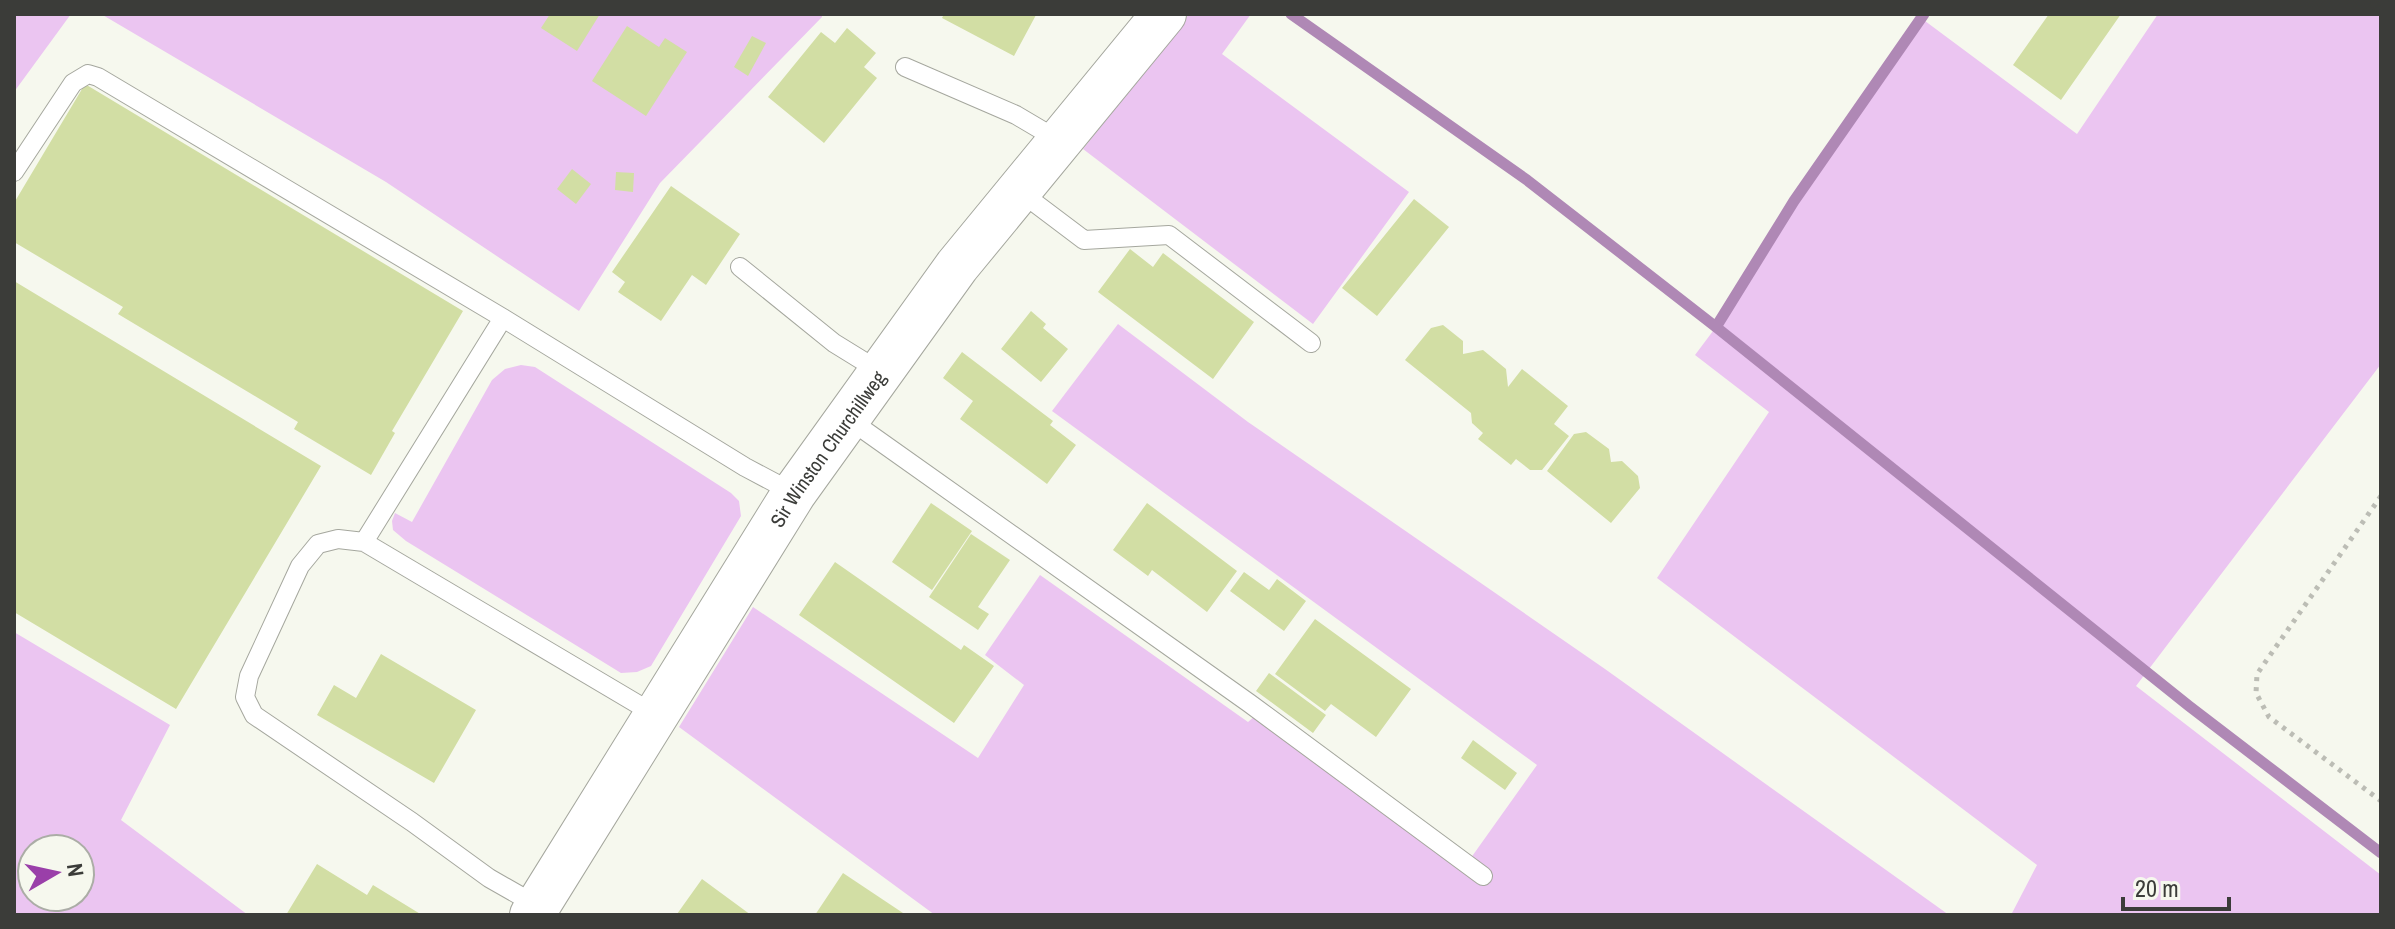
<svg xmlns="http://www.w3.org/2000/svg" width="2395" height="929" viewBox="0 0 2395 929" font-family="'Archivo Narrow',sans-serif">
	<style>
		.green { fill: #ebc5f1; fill-rule: evenodd }
		.lines { fill: none; stroke-linecap: round; stroke-linejoin: round }
		.stream { stroke: #af88b5; stroke-width: 11 }
		.building { fill: #d2dea4 }
		.service-casing { stroke: #a5a79e; stroke-width: 20 }
		.tertiary-casing { stroke: #a5a79e; stroke-width: 46 }
		.path { stroke: #bcbdb5; stroke-width: 5; stroke-dasharray: 4 6; stroke-linecap: butt }
		.service { stroke: #fff; stroke-width: 18 }
		.tertiary { stroke: #fff; stroke-width: 44 }
		.labels { text-anchor: middle; dominant-baseline: central; stroke-width: 7; stroke-linejoin: round; paint-order: stroke }
		.street-label { font-size: 20px; fill: #3b3c39; stroke: #f6f8ee }
	</style>
	<rect width="100%" height="100%" fill="#f6f8ee"/>
	<path class="green" d="M14 14H71L14 92Z
		M101 14H822V17L660 183 579 311 386 182Z
		M1189 14H1251L1222 54 1409 192 1313 324 1083 149Z
		M2158 14H2381V364L2136 686 2381 875V915H2011L2037 865 1657 578 1769 412 1695 355 1716 327 1921 18 2077 134Z
		M1118 324 1248 422 1605 669 1949 915H935L679 727 753 607 978 758 1024 685 985 655 1040 575 1248 722 1255 716 1468 862 1537 765 1052 411Z
		M521 365 535 367 731 493 739 501 741 516 651 666 637 672 621 673 406 541 393 530 392 521 395 513 412 522 492 380 505 369Z
		M14 632 170 725 121 820 248 915H14ZM32 849H80V897H32Z"/>
	<g class="lines">
		<path class="stream" d="M1291 14 1527 180 1716 327 2189 706 2381 853
			M1716 327 1794 201 1924 14"/>
	</g>
	<path class="building" d="M550 14H600L577 51 541 28Z
		M944 14H1034L1036 15 1014 56 942 18Z
		M2049 14H2121L2061 100 2013 65Z
		M627 26 659 47 665 38 687 52 646 116 592 81Z
		M847 28 876 53 864 67 877 78 824 143 768 97 821 32 835 43Z
		M752 36 766 43 748 76 734 67Z
		M85 84 463 311 392 431 395 433 371 475 294 429 298 422 118 314 123 307 14 242V203Z
		M572 169 591 184 576 204 557 189Z
		M616 172 634 173 633 192 615 190Z
		M671 186 740 234 706 285 692 275 661 321 618 292 625 282 612 272Z
		M1414 199 1449 227 1377 316 1342 288Z
		M1130 249 1153 267 1163 253 1254 322 1213 379 1098 292Z
		M14 281 321 466 176 709 14 612Z
		M1031 311 1046 324 1043 328 1068 349 1041 382 1001 349Z
		M1443 325 1463 341V354L1483 350 1506 369 1508 387 1522 369 1568 406 1554 424 1569 436 1542 470H1530L1516 459 1511 465 1478 439 1483 433 1472 423 1471 413 1405 360 1431 328Z
		M962 352 1053 421 1050 425 1076 445 1047 484 960 419 973 401 943 378Z
		M1586 432 1609 449 1611 462 1622 461 1638 476 1640 488 1611 523 1547 471 1574 434Z
		M931 503 972 531 932 590 892 562Z
		M1147 503 1237 571 1207 612 1152 570 1148 576 1113 550Z
		M971 534 1010 560 978 607 989 614 978 630 929 597Z
		M835 562 961 650 964 645 994 666 954 723 799 615Z
		M1244 572 1269 590 1277 579 1306 601 1284 631 1230 591Z
		M1315 619 1411 689 1376 737 1331 704 1325 711 1275 674Z
		M381 654 476 710 434 783 317 715 334 685 356 698Z
		M1269 673 1326 715 1313 733 1256 691Z
		M1473 740 1517 773 1505 790 1461 758Z
		M317 864 367 895 373 885 422 915H286Z
		M843 873 906 915H815Z
		M702 879 751 915 677 914Z"/>
	<g class="lines">
		<g class="service-casing">
			<path id="service" d="M905 67 1016 115 1060 141
				M14 172 73 83 88 74 98 77 503 318 745 467 794 493
				M1019 191 1084 240 1169 235 1311 343
				M740 267 834 343 881 372
				M847 418 1249 703 1483 876
				M364 542 503 318
				M538 906 489 878 412 822 254 715 245 697 249 676 300 566 318 544 338 539 364 542 656 715"/>
		</g>
		<g class="tertiary-casing">
			<g id="tertiary">
				<path id="s1" d="M532 915 794 493 957 266 1164 14"/>
			</g>
		</g>
		<path class="path" d="M2381 496 2257 674 2256 693 2269 717 2381 801"/>
		<use href="#service" class="service"/>
		<use href="#tertiary" class="tertiary"/>
	</g>
	<g class="labels">
		<g class="street-label">
			<text stroke="none"><textPath href="#s1" startOffset="552">Sir Winston Churchillweg</textPath></text>
		</g>
	</g>
	<rect width="2395" height="929" fill="none" stroke="#3b3c39" stroke-width="32"/>
	<g transform="translate(56 873) rotate(81)"><circle r="38" fill="#f6f8ee" stroke="#abada6" stroke-width="2"/>
	<path d="M0-6L14 30L0 20L-14 30Z" fill="#9a3fa9"/>
	<text y="-12" font-size="22" font-weight="bold" text-anchor="middle" fill="#3b3c39">N</text>
	</g>
	<path d="M2123 897v12h106v-12" fill="none" stroke="#3b3c39" stroke-width="4"/>
	<text x="2135" y="897" font-size="24" fill="#3b3c39" stroke="#f6f8ee" stroke-width="6" paint-order="stroke">20 m</text>
</svg>
